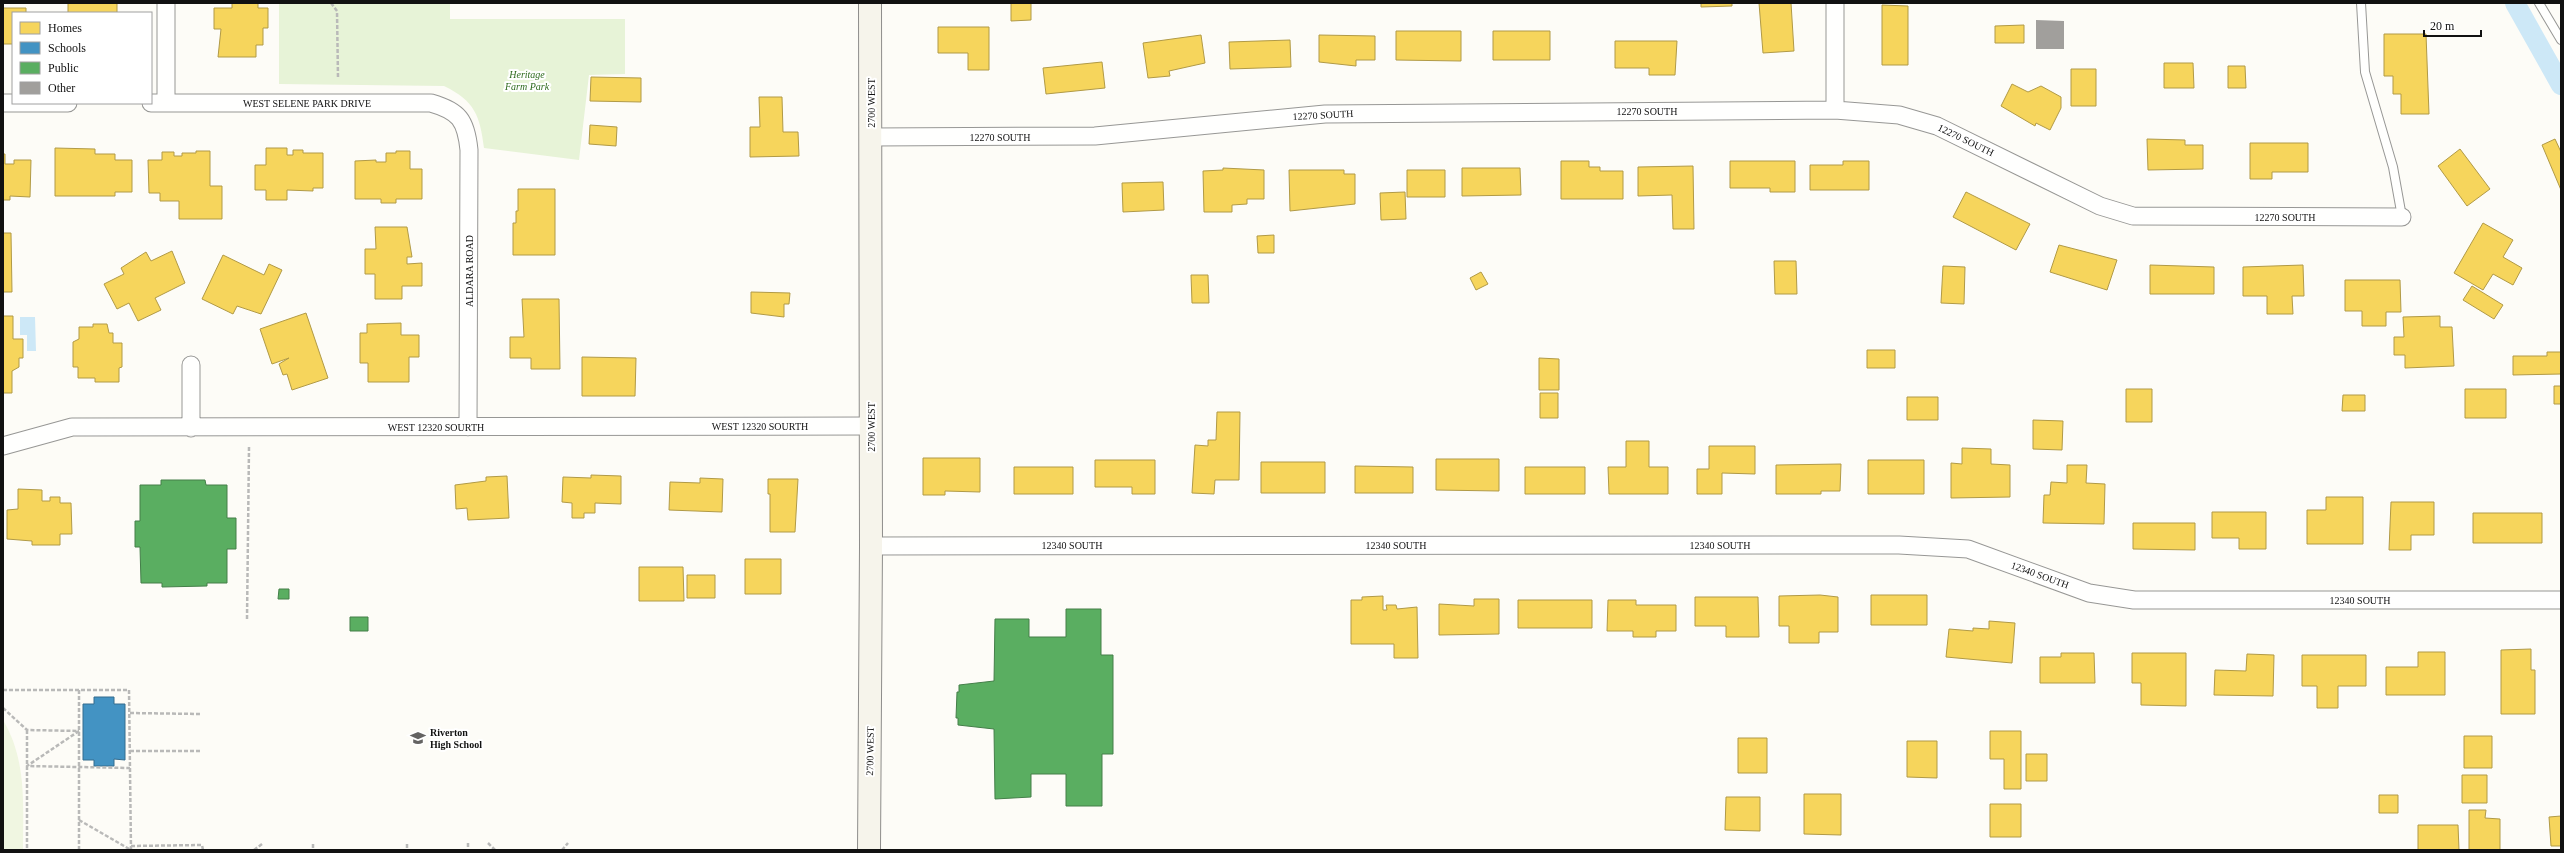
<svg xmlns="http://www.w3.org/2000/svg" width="2564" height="853" viewBox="0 0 2564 853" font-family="Georgia,serif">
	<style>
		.green { fill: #e7f3d7 }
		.pitch { fill: #f0f6e1 }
		.water { fill: #cde8f7 }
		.homes { fill: #f6d55c; stroke: #b19a46 }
		.schools { fill: #4393c3; stroke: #346c8e }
		.public { fill: #5aae61; stroke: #447f49 }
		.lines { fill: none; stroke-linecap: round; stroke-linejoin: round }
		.canal { stroke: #cde8f7; stroke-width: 20 }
		.building { fill: #a19f9c }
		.lane-casing { stroke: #979795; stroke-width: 10 }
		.street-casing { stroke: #979795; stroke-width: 19 }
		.secondary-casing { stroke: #8e8d8b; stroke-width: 24 }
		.path { stroke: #b9b9b8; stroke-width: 2.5; stroke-dasharray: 4 2; stroke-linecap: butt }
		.lane { stroke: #fffffe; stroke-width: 8 }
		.street { stroke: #fffffe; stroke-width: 17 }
		.secondary { stroke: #f6f4eb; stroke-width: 22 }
		.labels { text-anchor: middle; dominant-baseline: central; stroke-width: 4; stroke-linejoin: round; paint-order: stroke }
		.park-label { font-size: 10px; font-style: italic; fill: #2f6b1f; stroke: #fff }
		.street-label { font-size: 10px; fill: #111; stroke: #fff }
		.poi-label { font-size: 10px; font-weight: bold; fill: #111; stroke: #fff; text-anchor: start }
	</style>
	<rect width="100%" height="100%" fill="#fdfcf7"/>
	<path class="green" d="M279 3H450V19H625V74L589 75 579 160 484 148C480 116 475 101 444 86L279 84Z"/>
	<path class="pitch" d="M3 720C27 760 23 805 23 850H3Z"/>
	<path class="water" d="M20 317H35L36 351H27V335H20Z"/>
	<path class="homes" d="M68 3H117V13H68Z
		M232 3H258V8H268V28H263V45H256V57H218L221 29H214V8H232Z
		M1011 3H1031V20L1011 21Z
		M1701 3H1732V6L1701 7Z
		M1759 3H1791L1794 51 1763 53Z
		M1882 5 1908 6V65H1882Z
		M3 8H26V13H13V44H3Z
		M2024 25V43H1995V26Z
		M938 27H989V70H968V53H938Z
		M1396 31H1461V61L1396 60Z
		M1493 31H1550V60H1493Z
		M2384 34H2426L2429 114H2401V94H2393V76H2384Z
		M1201 35 1205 63 1169 71 1170 76 1148 78 1143 43Z
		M1319 35 1375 36V60H1356V66L1319 62Z
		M1290 40 1291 67 1230 69 1229 42Z
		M1615 41H1677L1675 75H1649V68H1615Z
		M1102 62 1105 88 1046 94 1043 68Z
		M2164 63H2193L2194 88H2164Z
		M2228 66H2245L2246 88H2228Z
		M2071 69H2096V106H2071Z
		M591 77 641 78V102L590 101Z
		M2012 84 2028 92 2041 86 2061 97V108L2050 130 2036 123 2035 126 2001 106Z
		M759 97H782L783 132H798L799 156 750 157V127H760Z
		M590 125 617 127 616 146 589 144Z
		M2147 139 2185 140V145H2203V169L2148 170Z
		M2555 139 2561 152V190L2542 145Z
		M2250 143H2308V172H2272V179H2250Z
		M55 148 95 149V154H115V160H132V192H115V196H55Z
		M266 148H287V155H293V150H303V153H323V188H313V191L287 190V200H266V190H255V165H266Z
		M2460 149 2490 189 2467 206 2438 166Z
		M196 151H210V186H222V219H179V201H160V193H149L148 160H162V152H174V156H182V153H196Z
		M396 151H410V169H422V199H396V203H381V199H355V161L376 160V162H386V153H396Z
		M3 154H5V164H14V160H31L30 197 10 196V200H3Z
		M1561 161H1589V167H1600V171H1623V199H1561Z
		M1730 161H1795V192H1770V188H1730Z
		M1843 161H1869V190H1810V165H1843Z
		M1693 166 1694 229H1673L1672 195 1638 196V167Z
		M1223 168 1264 170V199H1247V204L1232 205V212H1204L1203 171 1223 170Z
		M1462 168H1520L1521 195 1462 196Z
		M1289 170H1344V174H1355V204L1290 211Z
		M1407 170H1445V197H1407Z
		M1163 182 1164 210 1123 212 1122 183Z
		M518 189H555V255H513V223H516V211H518Z
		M1405 192 1406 219 1381 220 1380 193Z
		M1966 192 2030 224 2016 250 1953 217Z
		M2483 223 2513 240 2503 257 2522 268 2513 285 2493 274 2483 290 2454 273Z
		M375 227H407L412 257H407V264L422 263V286H402V299H375V274H365V249H376Z
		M3 233H11L12 292H3Z
		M1274 235V253H1258L1257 236Z
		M2059 245 2117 260 2107 290 2050 272Z
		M172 251 185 283 155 298 161 310 138 321 129 303 117 309 104 284 124 274 121 268 146 252 151 261Z
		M223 255 264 275 269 264 282 270 261 314 237 306 233 314 202 299Z
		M1774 261H1796L1797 294H1775Z
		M2150 265 2214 267V294H2150Z
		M2303 265 2304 296H2292L2293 314H2267V296H2243V267Z
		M1943 266 1965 267 1964 304 1941 303Z
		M1481 272 1488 284 1476 290 1470 278Z
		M1191 275H1208L1209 303H1192Z
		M2345 280H2400L2401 312H2386V326H2362V311H2345Z
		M2472 286 2503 305 2494 319 2463 300Z
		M751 292 790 293 789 304H784V317L751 313Z
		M522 299H559L560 369H531V358H510V337H524Z
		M306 313 328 378 292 390 287 374 283 375 279 364 289 358 272 364 260 329Z
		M3 316H13V339H23V358H19V367L12 371V393H3Z
		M2440 316V327H2452L2454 366 2405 368V355H2394V337H2404L2403 317Z
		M401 323V335H419V357H409V382H368V363H360V333H367V324Z
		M93 324H107L109 333H113V343H122V367L119 368V382H95V378H78V367H73V342L79 339V327H93Z
		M1867 350H1895V368H1867Z
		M2547 352H2561V374L2513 375V356H2547Z
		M582 357 636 358 635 396H582Z
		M1539 358 1559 359V390H1539Z
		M2554 386H2561V404H2554Z
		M2126 389H2152V422H2126Z
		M2465 389H2506V418H2465Z
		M1540 393H1558V418H1540Z
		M2343 395H2365V411H2342Z
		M1907 397H1938V420H1907Z
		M1217 412H1240L1239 480H1215L1214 494 1192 493 1195 445 1208 446V440H1216Z
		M2033 420 2063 421 2062 450 2033 449Z
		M1626 441H1649V467H1668V494H1609L1608 467H1626Z
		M1709 446H1755V474L1722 473V494H1697V469H1709Z
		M1962 448 1991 449V464L2010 465V497L1951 498V463L1962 464Z
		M923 458H980V492L945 491V495H923Z
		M1436 459H1499V491L1436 490Z
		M1095 460H1155V494H1132V487H1095Z
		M1868 460H1924V494H1868Z
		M1261 462H1325V493H1261Z
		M1841 464 1840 491H1821V494H1776V465Z
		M2067 465H2087L2086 483 2105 484 2104 524 2043 523 2044 495H2050L2051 482 2067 483Z
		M1355 466 1413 467V493H1355Z
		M1014 467H1073V494H1014Z
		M1525 467H1585V494H1525Z
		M591 475 621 476V504L595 503V513H584V518H572V503L562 502 563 477 591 478Z
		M507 476 509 518 468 520 467 508 456 509 455 485 486 481V477Z
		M700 478 723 479 722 512 669 510 670 482 700 483Z
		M768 479H798L795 532H770V494H768Z
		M18 489 42 490V501H50V497H60V503H71L72 534H60V545H32V541L7 539V510L18 509Z
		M2326 497H2363V544H2307V510H2326Z
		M2391 502H2434V535H2411V550H2389Z
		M2212 512H2266V549H2239V538H2212Z
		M2473 513H2542V543H2473Z
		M2133 523H2195V550L2133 549Z
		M745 559H781V594H745Z
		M639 567H683L684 601H639Z
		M687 575H715V598H687Z
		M1820 595 1838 597V632H1819V643H1789V626H1779V596Z
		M1871 595H1927V625H1871Z
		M1383 596V610H1387L1386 605H1396L1397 609 1417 607 1418 658H1394V644H1351V600H1362V597Z
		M1695 597H1758L1759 637H1726V626H1695Z
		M1474 599H1499V634L1439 635V604L1474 606Z
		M1518 600H1592V628H1518Z
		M1608 600H1636V605H1676V631H1656V637H1633V631H1607Z
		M1989 621 2015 623 2012 663 1946 657 1949 629 1973 631V628L1989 629Z
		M2531 649V670H2535V714H2501V650Z
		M2418 652H2445V695H2386V667H2418Z
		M2061 653H2094L2095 683H2040V657H2061Z
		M2132 653H2186V706L2141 705V683H2132Z
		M2247 654 2274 655 2273 696 2214 695 2215 670 2246 671Z
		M2302 655H2366V686H2338V708H2317V686H2302Z
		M1990 731H2021V789H2004V759H1990Z
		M2464 736H2492V768H2464Z
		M1738 738H1767V773H1738Z
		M1907 741H1937V778L1907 777Z
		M2026 754H2047V781H2026Z
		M2462 775H2487V803H2462Z
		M1804 794H1841V835L1804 834Z
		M2379 795H2398V813H2379Z
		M1726 797H1760V831L1725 830Z
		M1990 804H2021V837H1990Z
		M2469 810H2486L2485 818 2500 819V850H2469Z
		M2561 816V846H2551L2549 817Z
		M2418 825H2458L2459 850H2418Z"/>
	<path class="schools" d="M94 697H114V704H125V760L114 759V766H94V760H83V704H94Z"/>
	<path class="public" d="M161 480H205L206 485H227V518H236V549H227V583H207V586L162 587V583H141L140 547H135V521H140V485H161Z
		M279 589H289V599H278Z
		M1066 609H1101V655H1113V754H1102V806H1066V774H1031V797L995 799 994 729 958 725V718H956L957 692H959V685L994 681 995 619H1029V637H1066Z
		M350 617H368V631H350Z"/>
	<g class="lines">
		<path class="canal" d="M2515 3 2561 85"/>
	</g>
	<path class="building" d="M2036 20 2064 21V49H2036Z"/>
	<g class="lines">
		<g class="lane-casing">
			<path id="lane" d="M2361 3 2365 72 2393 167 2402 217
				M2539 3 2561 40"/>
		</g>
		<g class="street-casing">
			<path id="street" d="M166 3V103
				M1835 3V110
				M3 103H68
				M151 103H431C459 111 466 120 469 150L468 427
				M871 137 1095 136 1325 114 1835 110 1899 115 1937 126 2100 206 2133 216 2402 217
				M191 428V365
				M3 446 72 427 871 426
				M871 546 1899 545 1968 549 2089 593 2134 600H2561"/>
		</g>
		<g class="secondary-casing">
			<path id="secondary" d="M869 850 871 546 870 3"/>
		</g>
		<path class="path" d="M331 3 337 11 338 78
			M247 619 249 447
			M3 690H129L131 850
			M79 690V850
			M3 708 27 730 79 731
			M130 713 202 714
			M27 730V850
			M79 731 27 766 130 768
			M130 751H202
			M79 820 131 850
			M468 843V850
			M488 843 495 850
			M313 844V850
			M407 844V850
			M131 846 202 845 203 850
			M254 850 262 844
			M562 850 568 843"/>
		<use href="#lane" class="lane"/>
		<use href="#street" class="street"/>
		<use href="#secondary" class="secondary"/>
	</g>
	<defs>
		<g id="school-bare" transform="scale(1.2)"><path d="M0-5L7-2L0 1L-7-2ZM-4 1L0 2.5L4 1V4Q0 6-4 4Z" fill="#646362" stroke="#fff" stroke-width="2.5" paint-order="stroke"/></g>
	</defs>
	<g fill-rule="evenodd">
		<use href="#school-bare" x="418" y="738"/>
	</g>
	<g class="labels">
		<g class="park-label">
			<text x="527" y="74">Heritage<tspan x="527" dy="12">Farm Park</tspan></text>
		</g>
		<g class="street-label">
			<text x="307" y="103">WEST SELENE PARK DRIVE</text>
			<text transform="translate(871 103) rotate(-90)">2700 WEST</text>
			<text x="1647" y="111">12270 SOUTH</text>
			<text transform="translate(1323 115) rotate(-3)">12270 SOUTH</text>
			<text x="1000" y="137">12270 SOUTH</text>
			<text transform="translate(1966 140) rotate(26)">12270 SOUTH</text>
			<text x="2285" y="217">12270 SOUTH</text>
			<text transform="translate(469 271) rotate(-90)">ALDARA ROAD</text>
			<text x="760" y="426">WEST 12320 SOURTH</text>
			<text x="436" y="427">WEST 12320 SOURTH</text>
			<text transform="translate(871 427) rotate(-90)">2700 WEST</text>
			<text x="1072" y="545">12340 SOUTH</text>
			<text x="1396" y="545">12340 SOUTH</text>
			<text x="1720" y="545">12340 SOUTH</text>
			<text transform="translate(2040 575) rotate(20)">12340 SOUTH</text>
			<text x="2360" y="600">12340 SOUTH</text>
			<text transform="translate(870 751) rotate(-89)">2700 WEST</text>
		</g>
		<g class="poi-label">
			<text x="430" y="732">Riverton<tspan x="430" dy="12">High School</tspan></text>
		</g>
	</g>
	<rect width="2564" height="853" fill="none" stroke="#111111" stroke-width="8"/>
	<rect x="12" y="12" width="140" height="92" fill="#ffffff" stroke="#a0a0a0"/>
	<rect x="20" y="22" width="20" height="12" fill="#f6d55c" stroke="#a0a0a0"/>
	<text x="48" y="32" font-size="12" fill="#111111">Homes</text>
	<rect x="20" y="42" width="20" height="12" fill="#4393c3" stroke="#a0a0a0"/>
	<text x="48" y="52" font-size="12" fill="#111111">Schools</text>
	<rect x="20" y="62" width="20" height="12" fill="#5aae61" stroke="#a0a0a0"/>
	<text x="48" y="72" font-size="12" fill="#111111">Public</text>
	<rect x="20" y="82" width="20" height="12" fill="#a19f9c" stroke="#a0a0a0"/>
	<text x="48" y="92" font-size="12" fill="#111111">Other</text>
	<path d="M2424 30v6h57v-6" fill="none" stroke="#111111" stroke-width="2"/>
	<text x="2430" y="30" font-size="12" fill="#111111" stroke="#ffffff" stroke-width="3" paint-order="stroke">20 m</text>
</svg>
